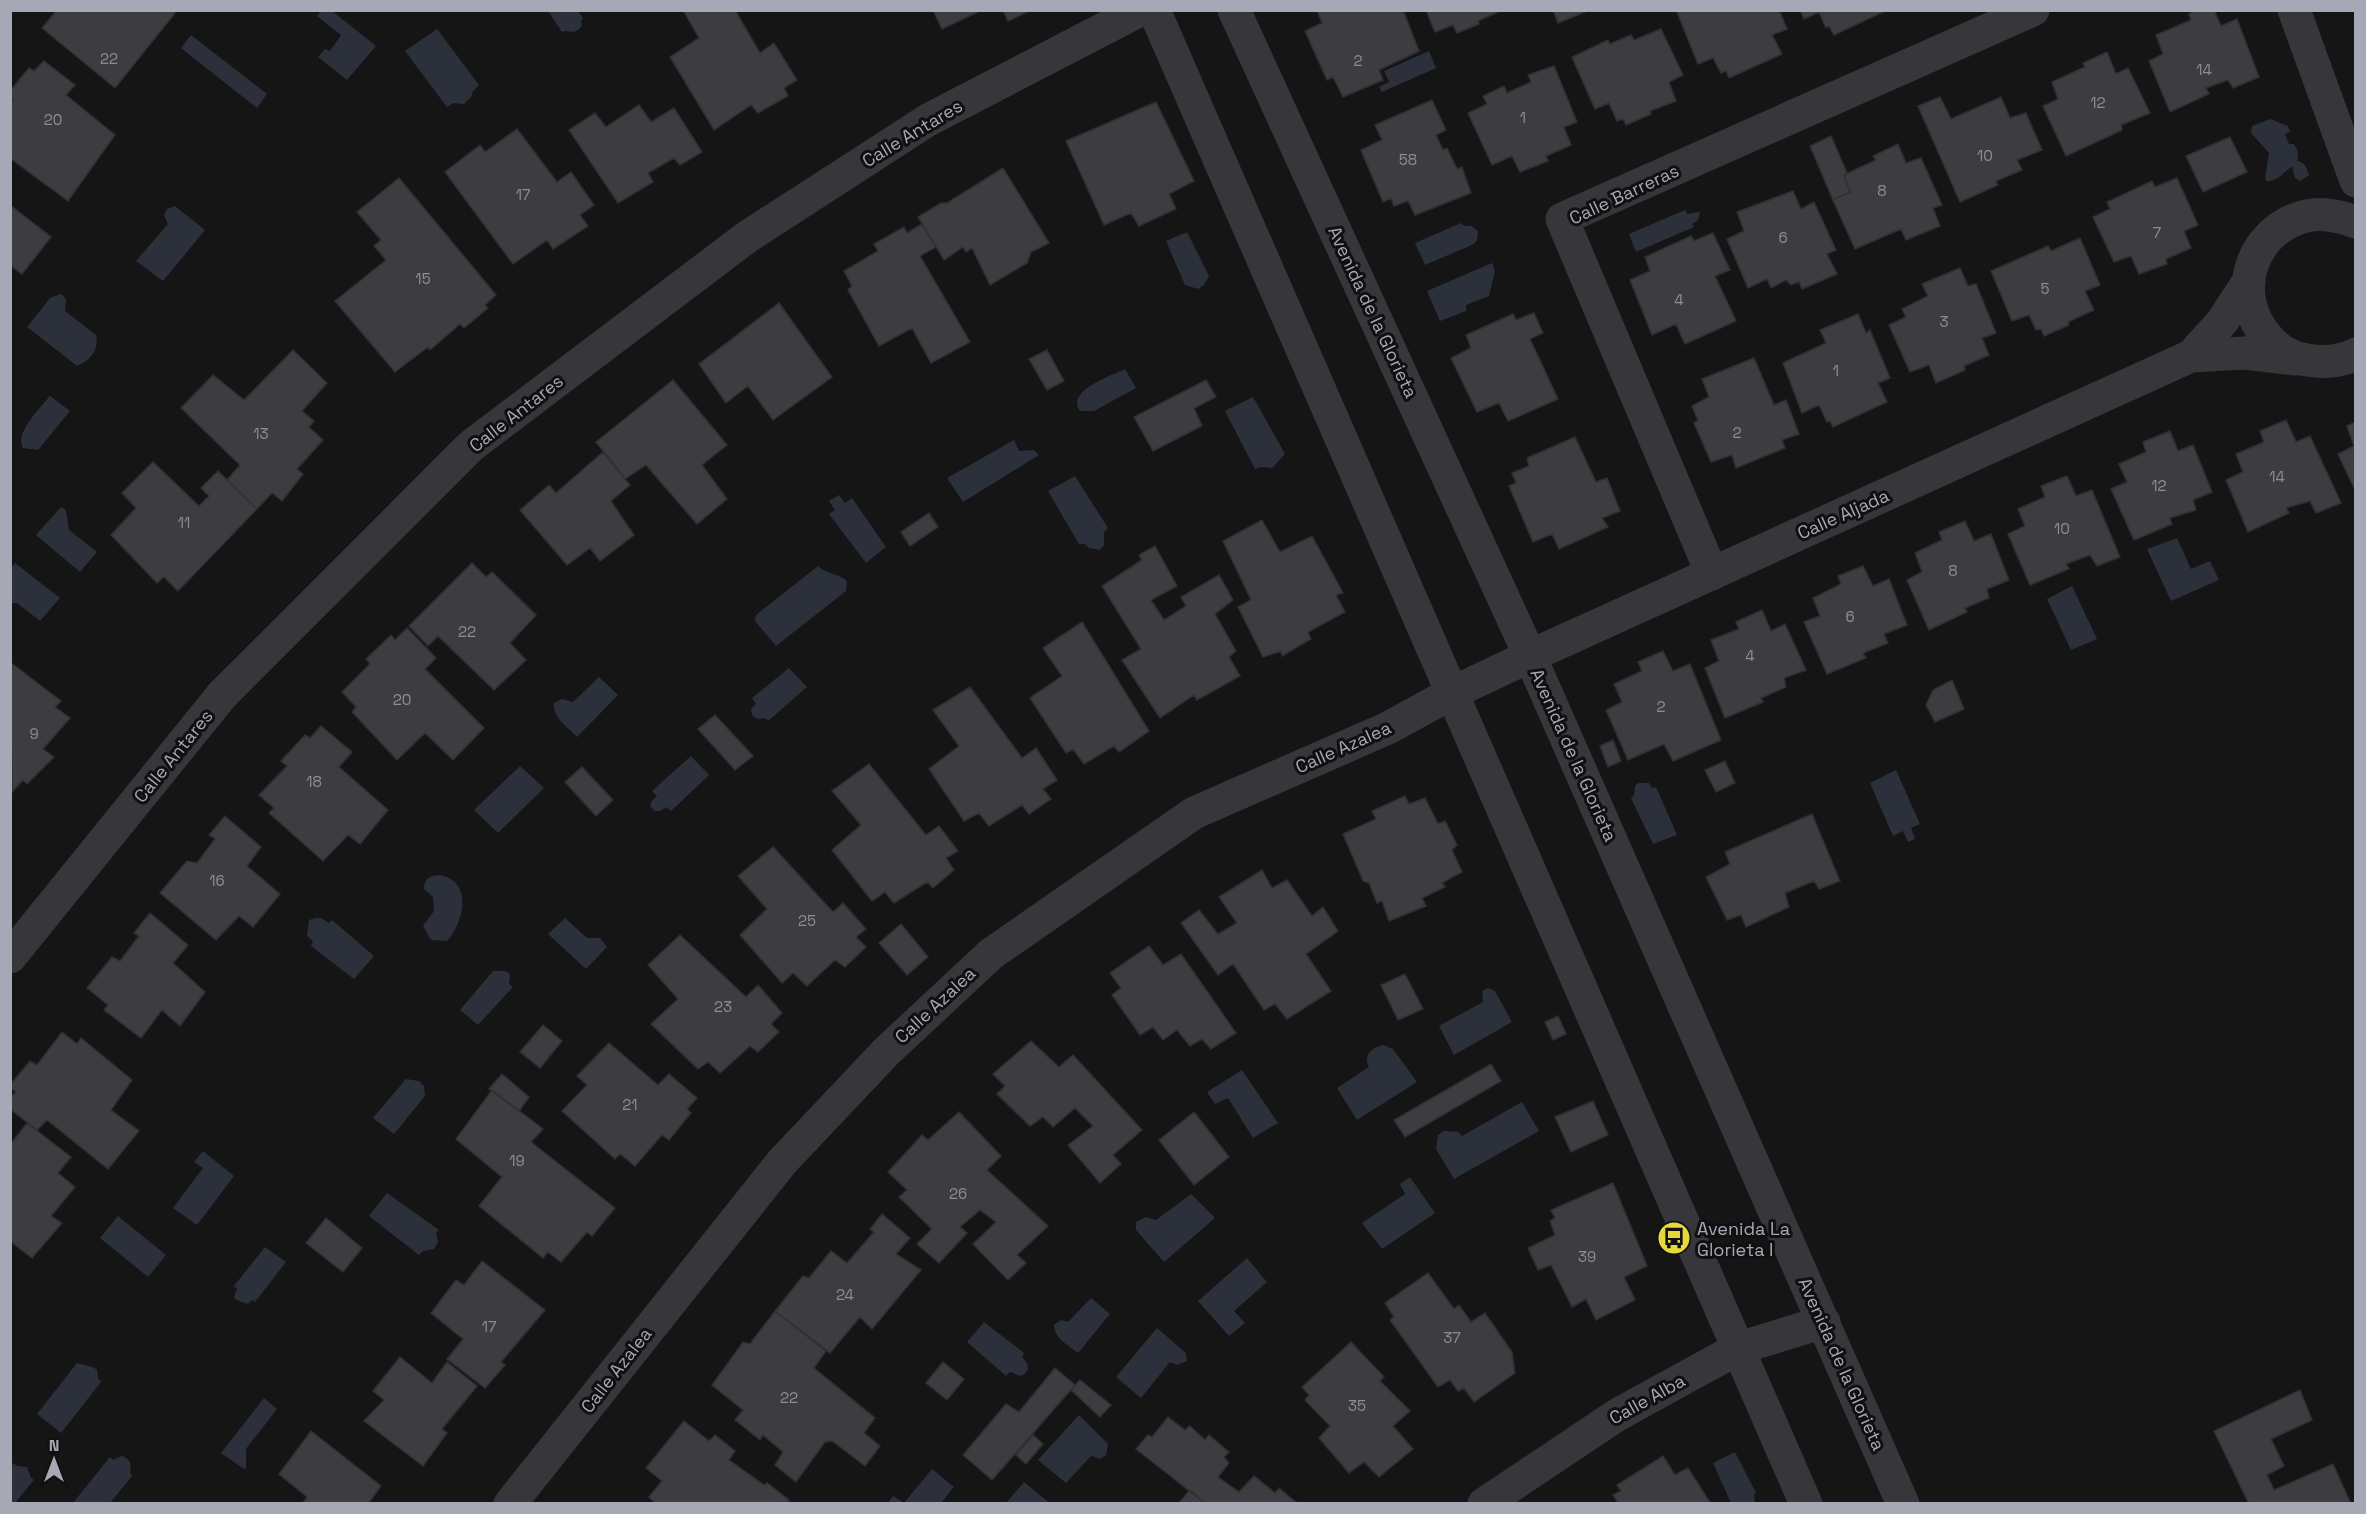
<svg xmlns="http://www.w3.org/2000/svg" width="2366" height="1514" viewBox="0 0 2366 1514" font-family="'Space Grotesk',sans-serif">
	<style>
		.water { fill: #2c303a }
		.building { fill: #3d3c40; stroke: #302f32; stroke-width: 1.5 }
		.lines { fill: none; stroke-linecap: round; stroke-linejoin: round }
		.minor { stroke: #37363b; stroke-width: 33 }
		.labels { text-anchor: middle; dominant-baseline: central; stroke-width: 6; stroke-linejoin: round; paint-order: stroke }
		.number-label { font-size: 15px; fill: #8c8d98 }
		.street-label { font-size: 18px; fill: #a7a8b6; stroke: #101011 }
		.poi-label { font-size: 18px; fill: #a7a8b6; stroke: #101011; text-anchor: start }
	</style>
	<rect width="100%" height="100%" fill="#151516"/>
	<path class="water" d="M321 11H332L376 46 347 80 318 57 325 49 330 51 341 35 317 16Z
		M548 11H578L583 18 581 21 582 26C573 37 570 28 562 32Z
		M437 29 479 85 473 91 471 97 464 104 453 103 447 107 405 51Z
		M191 35 267 94 257 108 181 48Z
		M1429 51 1436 68 1382 92 1379 87 1389 82 1384 71Z
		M2270 119 2288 126 2290 132 2285 134 2289 144H2294C2298 151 2299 154 2297 161 2306 163 2306 167 2309 175L2300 181 2295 178 2292 166 2278 178 2268 182 2265 179 2269 153 2251 133 2252 126Z
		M175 206 205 230 163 281 136 261 168 224 164 215 167 209Z
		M1685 210 1687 214 1700 212 1698 220 1692 224 1694 227 1636 252 1629 234Z
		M1461 223 1464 226H1471L1478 231 1477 240 1474 244 1425 265 1415 243Z
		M1187 232 1209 276 1204 285 1198 289 1185 285 1166 241Z
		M1492 263 1495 271 1489 296 1466 305V311L1440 321 1427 291Z
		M61 294 66 299 65 311 96 335C99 350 91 360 77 366L27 327 50 298Z
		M1125 369 1136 388 1094 411H1080C1065 391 1111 376 1125 369Z
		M50 396 70 411 38 450 23 448C14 434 40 408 50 396Z
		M1253 397 1285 454 1272 468 1261 467 1255 469 1225 411Z
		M1014 440 1019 451 1034 450 1039 455 963 502 947 478Z
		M1075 476 1108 528 1104 532V545L1100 550 1089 548 1085 544H1079L1048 491Z
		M839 495 845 503 852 498 886 547 866 563 829 514 835 510 829 501Z
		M61 507 66 510 69 530 97 552 80 572 36 535Z
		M2177 538 2191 569 2210 561 2219 580 2171 601 2147 549Z
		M15 563 60 598 40 621 17 603H11V568Z
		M818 566C828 575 838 573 847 581L846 591 776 646 755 621 756 615Z
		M2072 586 2097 639 2071 650 2047 599Z
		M789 668 807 687 768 721 765 718 757 719 752 715 751 709 756 704 752 698Z
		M599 677 618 695 577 737C568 727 552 717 554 703L562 699 573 702Z
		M691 756 709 775 671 811 667 807 660 811H654L650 806 652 801 657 796 652 791Z
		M520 766 544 788 498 833 474 810Z
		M1896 770 1920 824 1911 828 1915 839 1908 842 1903 831 1893 836 1870 783Z
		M1638 783H1649L1652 788 1656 787 1677 835 1653 844 1631 798 1634 795 1635 786Z
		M438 875C473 879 465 921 447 941L431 940 423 926 434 911 433 897 424 889C424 879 429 876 438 875Z
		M316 918H321L329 923 332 920 374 956 354 979 311 946 313 941 307 936 309 920Z
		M565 918 587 938H600L607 947 586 969 548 934Z
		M493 971H505L510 974 509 984 513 987 478 1025 460 1010Z
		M1488 988 1495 991 1512 1022 1454 1055 1439 1026 1483 1002 1482 991Z
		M1383 1045 1393 1049 1417 1082 1357 1120 1337 1088 1369 1067C1363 1055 1371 1048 1383 1045Z
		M1242 1070 1278 1123 1253 1138 1228 1098 1215 1104 1207 1092Z
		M406 1079 419 1081 424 1086 425 1096 394 1134 373 1118Z
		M1522 1102 1539 1131 1454 1179 1436 1149 1438 1135 1444 1131 1458 1132 1462 1136Z
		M203 1151 234 1176 197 1225 173 1208 203 1168 194 1162Z
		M1410 1177 1435 1213 1382 1249 1362 1223 1405 1194 1400 1184Z
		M387 1193 439 1230 436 1233 438 1242 434 1249 423 1251 419 1255 369 1216Z
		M1191 1194 1215 1218 1164 1262 1136 1230V1222L1146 1217 1156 1220Z
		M118 1216 166 1255 148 1277 100 1238Z
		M265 1247 286 1262 255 1302 252 1300 248 1304 236 1300 234 1297 237 1289 234 1286Z
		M1247 1258 1267 1282 1234 1311 1245 1323 1229 1336 1198 1301Z
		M1091 1298 1110 1314 1078 1353C1068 1345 1054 1338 1054 1325L1061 1320 1068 1322Z
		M984 1322 1024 1353 1022 1357C1029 1364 1031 1371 1021 1376L1010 1372 1006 1376 967 1342Z
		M1157 1328 1186 1353 1187 1361 1177 1365 1170 1362 1141 1398 1116 1377Z
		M77 1363 93 1367 97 1370 98 1378 101 1382 61 1433 37 1414Z
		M264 1398 277 1409 246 1449V1468L244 1469 221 1453Z
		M1079 1415 1108 1444 1106 1455 1100 1459 1091 1456 1066 1483 1038 1460Z
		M1735 1452 1756 1493 1754 1494 1755 1503H1731L1713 1463Z
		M122 1456C130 1459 132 1464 130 1472L132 1476 110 1503H73L110 1457 113 1460Z
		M13 1463 17 1466 27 1467 31 1478 34 1480 15 1503H11V1467Z
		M932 1469 954 1487 941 1503H888L893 1496 904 1503Z
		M1024 1482 1047 1501 1048 1503H1006Z"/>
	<path class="building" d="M57 10H172L175 13 115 88 42 28Z
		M683 10H735L760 53 774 43 797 80 784 88 788 96 758 113 751 105 714 130 670 57 699 38Z
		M933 10H982L942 29Z
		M1003 10H1031L1008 21Z
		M1317 10H1403L1419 51 1379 70 1383 80 1343 97 1333 77 1327 80 1305 31 1322 23Z
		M1426 10H1502L1478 21 1479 24 1457 33 1453 25 1435 32Z
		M1553 10H1585V12L1558 23Z
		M1680 10H1779L1787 29 1772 35 1782 54 1729 78 1726 71 1721 73 1713 58 1698 64 1677 12Z
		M1800 10H1887L1834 35 1829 26 1826 28 1819 12 1804 19Z
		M2197 10H2214L2221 26 2237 19 2259 77 2233 88 2228 80 2206 88 2209 94 2170 112 2149 61 2163 54 2156 35 2191 20 2189 14Z
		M1661 29 1683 75 1669 82 1676 101 1650 111 1651 114 1626 125 1623 119 1617 121 1609 103 1595 109 1572 57 1608 40 1610 44 1631 35 1634 40Z
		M2107 52 2116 74 2128 68 2150 113 2121 125 2122 130 2066 156 2043 106 2058 99 2052 82 2085 67 2083 63Z
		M44 61 75 85 66 95 115 135 68 201 10 158V102L13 99 10 98V91L29 68 34 71Z
		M1554 66 1577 122 1564 127 1571 145 1546 156 1548 161 1520 172 1512 156 1492 165 1468 113 1487 104 1483 96 1504 86 1507 93 1531 82 1528 75Z
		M1940 97 1951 119 2001 97 2010 118 2026 113 2042 150 2017 160 2022 170 1996 181 1998 185 1960 202 1918 106Z
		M1432 100 1446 130 1436 135 1443 150 1447 148 1457 169 1462 167 1471 193 1415 215 1408 201 1394 206 1391 198 1383 202 1361 150 1382 140 1375 125Z
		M1156 102 1194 181 1169 194 1176 209 1139 226 1131 213 1104 225 1066 141Z
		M639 105 651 122 674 108 702 152 680 165 674 158 648 173 653 182 618 203 569 130 595 113 606 127Z
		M517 129 557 182 571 172 594 205 580 215 588 226 553 249 547 240 513 264 445 172 480 145 485 152Z
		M1831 136 1847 173 1844 175 1850 192 1833 200 1810 146Z
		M2230 137 2247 172 2203 192 2186 156Z
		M1898 144 1906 163 1921 158 1942 205 1933 208 1940 226 1906 240 1901 229 1855 249 1833 200 1850 192 1844 175 1876 160 1873 156Z
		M1003 168 1049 243 1031 252 1027 263 990 285 972 248 966 252 963 247 944 260 918 217 941 203H947Z
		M399 178 496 295 485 305 488 308 464 328 460 324 430 350 428 347 395 372 335 301 386 260 374 246 381 240 357 212Z
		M2177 178 2198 225 2184 231 2191 248 2166 259 2167 264 2139 274 2131 256 2114 262 2093 217 2110 209 2107 202 2152 181 2155 187Z
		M1793 191 1801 209 1814 202 1836 250 1827 254 1837 274 1802 289 1799 282 1791 285 1786 280 1771 288 1767 279 1748 288 1727 239 1744 231 1737 212Z
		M10 205 51 237 22 274 10 265Z
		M922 224 936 247 920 256 970 342 931 363 912 328 879 346 848 290 852 286 844 271 878 251 874 244 904 227 907 233Z
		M1713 233 1730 270 1715 276 1736 321 1685 344 1676 324 1652 335 1630 280 1650 271 1645 257 1691 236 1694 241Z
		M2080 238 2100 285 2085 291 2094 310 2068 322 2069 325 2044 336 2041 329 2036 330 2029 315 2012 321 1991 271 2048 246 2051 251Z
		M1960 268 1968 286 1976 284 1996 333 1982 338 1989 355 1964 366 1965 370 1936 383 1929 365 1910 372 1889 325 1906 317 1902 309 1928 296 1922 284Z
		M779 303 832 377 773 420 748 386 726 403 699 364Z
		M1534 313 1543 333 1530 339 1558 399 1508 421 1499 403 1477 412 1451 358 1471 348 1466 335 1513 314 1516 320Z
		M1858 314 1866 333 1870 330 1890 378 1878 383 1887 402 1833 427 1830 421 1827 422 1819 405 1802 413 1783 363 1826 343 1820 330Z
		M293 350 327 383 302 411 314 421 309 427 323 440 297 469 303 474 282 501 272 493 257 509 227 480 240 465 181 408 213 375 244 400Z
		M1047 350 1064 381 1047 390 1029 359Z
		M1754 358 1774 405 1786 400 1799 434 1782 440 1785 448 1736 468 1732 455 1711 462 1694 423 1698 420 1692 406 1709 397 1702 379Z
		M673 380 727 445 702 465 727 499 697 524 646 465 625 479 596 442Z
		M1206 380 1216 397 1194 408 1202 426 1153 451 1134 417Z
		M2286 420 2296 442 2310 436 2341 503 2316 513 2310 501 2286 508 2289 513 2248 532 2226 480 2243 472 2236 454 2264 442 2260 431Z
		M2356 422V492L2338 454 2354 446 2347 426Z
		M2170 431 2178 451 2193 445 2212 492 2193 500 2196 510 2170 518 2172 524 2134 540 2111 489 2127 482 2119 464 2146 452 2143 442Z
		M1575 437 1596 482 1607 478 1620 511 1602 518 1608 527 1559 549 1552 534 1533 542 1509 486 1516 483 1512 473 1529 466 1527 458Z
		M603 452 630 485 611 501 634 535 600 561 590 548 567 565 520 510 549 485 556 493Z
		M153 462 199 506 209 496 201 488 218 471 257 509 178 591 164 577 157 583 111 535 136 508 122 493Z
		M2067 476 2076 496 2092 490 2120 557 2097 566 2090 555 2066 564 2069 569 2030 585 2008 534 2025 526 2018 509 2045 497 2041 486Z
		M929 513 938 527 910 546 901 532Z
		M1262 520 1280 552 1312 536 1343 593 1336 595 1345 612 1308 632 1311 639 1282 656 1281 651 1263 657 1238 607 1251 600 1223 541Z
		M1965 521 1974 541 1991 534 2009 580 1987 589 1989 598 1965 608 1967 612 1929 630 1907 580 1922 572 1915 553 1942 540 1939 532Z
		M1155 546 1177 586 1151 600 1164 620 1186 606 1181 597 1219 575 1233 600 1215 614 1236 651 1229 657 1240 676 1197 700 1194 695 1160 718 1122 660 1141 649 1102 586 1142 560 1139 555Z
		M472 563 486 577 492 572 536 615 510 643 526 660 494 690 438 636 428 646 409 626Z
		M1863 566 1873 586 1889 579 1907 625 1884 634 1888 643 1863 653 1866 658 1827 674 1804 622 1820 616 1813 598 1841 584 1838 576Z
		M1762 610 1771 631 1785 624 1806 670 1784 678 1786 687 1761 698 1763 702 1725 718 1705 668 1719 661 1711 640 1739 629 1736 622Z
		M1082 622 1149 731 1119 752 1114 746 1084 764 1073 749 1066 753 1030 698 1062 676 1043 648Z
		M407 628 436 658 425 669 484 728 453 760 425 733 397 760 352 712 356 707 342 692 370 664 366 659 391 635 395 640Z
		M1663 651 1673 671 1690 664 1721 740 1673 761 1664 744 1628 760 1606 710 1622 702 1614 684 1642 671 1638 662Z
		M10 662 61 701 55 707 70 718 43 749 54 757 27 784 23 780 12 792Z
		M1952 680 1964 709 1935 722 1926 705 1933 690Z
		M970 687 1022 758 1036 748 1057 780 1043 789 1051 799 1029 814 1022 805 989 826 979 813 964 821 929 769 959 746 933 710Z
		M715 715 753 756 735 770 698 729Z
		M321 726 352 752 339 767 388 810 360 844 348 835 323 861 269 813 274 808 259 795 287 766 281 761 305 735 310 738Z
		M1613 740 1621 761 1608 767 1600 746Z
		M1725 761 1735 783 1716 792 1705 770Z
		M869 764 926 835 939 826 958 851 946 858 954 870 933 888 927 882 894 903 885 892 872 901 832 850 861 825 832 791Z
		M582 767 613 800 596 816 565 782Z
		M1405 796 1409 804 1425 798 1438 824 1445 821 1457 845 1452 850 1462 872 1442 883 1445 887 1422 898 1426 906 1389 921 1382 901 1377 903 1369 883 1363 881 1343 834 1376 819 1372 811Z
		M1812 814 1840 881 1819 889 1814 881 1785 893 1789 907 1746 927 1741 915 1727 920 1706 877 1730 864 1725 852Z
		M225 816 261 847 247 866 280 894 253 927 239 916 216 940 160 893 187 861 197 863 215 839 209 835Z
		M773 847 833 912 843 903 866 929 856 937 866 947 845 967 835 960 807 986 793 973 782 983 740 935 767 909 738 876Z
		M1262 870 1272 888 1287 880 1312 916 1323 907 1338 931 1306 954 1331 991 1287 1019 1275 1004 1264 1010 1233 964 1218 975 1181 923 1199 910 1218 934 1237 923 1219 897Z
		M150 913 188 945 173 963 205 992 180 1026 162 1010 141 1038 104 1010 108 1005 87 988 112 957 120 961 139 936 134 933Z
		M901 924 928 957 907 975 879 943Z
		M680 935 746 997 758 985 782 1013 771 1024 779 1032 758 1052 750 1046 720 1073 708 1062 698 1069 651 1024 678 999 648 965Z
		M1149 946 1163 965 1181 954 1236 1033 1211 1049 1202 1039 1190 1046 1177 1030 1163 1040 1153 1027 1140 1035 1112 995 1121 988 1110 973Z
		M1405 974 1423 1009 1398 1020 1381 985Z
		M1558 1016 1566 1034 1553 1040 1545 1022Z
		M543 1025 562 1041 540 1068 520 1052Z
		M62 1032 77 1044 81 1038 132 1080 111 1110 139 1131 108 1169 47 1120 37 1130 10 1109V1097L16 1092 10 1088V1085L30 1061 37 1065Z
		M1031 1041 1059 1067 1073 1055 1142 1130 1113 1155 1121 1164 1100 1183 1068 1145 1093 1126 1075 1108 1053 1127 1043 1117 1030 1126 997 1094 1005 1086 993 1074Z
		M609 1043 658 1085 669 1074 697 1098 687 1109 691 1113 669 1140 662 1135 635 1166 620 1154 615 1159 562 1111 587 1085 577 1076Z
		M1491 1064 1501 1081 1405 1137 1394 1120Z
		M502 1074 529 1097 519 1111 489 1089Z
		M492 1090 543 1129 531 1142 615 1208 592 1236 587 1232 561 1262 548 1252 543 1258 479 1206 502 1177 456 1139Z
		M1593 1101 1608 1135 1571 1152 1555 1117Z
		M959 1112 1001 1156 987 1170 1048 1226 1017 1255 1026 1263 1008 1280 973 1244 996 1222 980 1210 960 1227 967 1233 939 1263 917 1244 932 1229 899 1197 907 1190 888 1172 922 1135 928 1140Z
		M1194 1112 1229 1157 1194 1185 1159 1140Z
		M27 1123 71 1157 58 1173 75 1187 51 1216 62 1223 32 1258 10 1241V1145Z
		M1613 1183 1647 1266 1624 1277 1635 1300 1596 1320 1586 1299 1572 1307 1551 1265 1538 1270 1528 1248 1555 1235 1550 1221 1555 1218 1551 1210Z
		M882 1214 910 1238 896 1254 921 1270 872 1329 860 1317 830 1353 775 1311 803 1276 809 1278 831 1251 847 1263 874 1232 870 1229Z
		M326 1218 362 1248 343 1272 306 1243Z
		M482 1261 545 1310 501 1362 505 1365 485 1388 447 1359 463 1339 431 1313 456 1280 464 1285Z
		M1428 1273 1454 1309 1459 1305 1471 1322 1485 1313 1512 1352 1515 1373 1474 1402 1464 1388 1458 1391 1450 1380 1438 1387 1390 1320 1394 1317 1385 1303Z
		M775 1311 826 1351 814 1368 875 1418 864 1433 880 1446 865 1466 832 1441 825 1442 796 1482 775 1465 783 1452 763 1435 760 1440 735 1420 743 1410 712 1385 743 1342 750 1344Z
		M1351 1342 1384 1377 1380 1381 1410 1411 1393 1426 1413 1449 1379 1477 1364 1462 1349 1473 1319 1438 1330 1426 1305 1400 1309 1395 1302 1387Z
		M400 1357 432 1383 447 1362 477 1386 442 1429 447 1433 423 1466 364 1421 384 1400 373 1391Z
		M943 1362 964 1379 947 1400 926 1383Z
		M1055 1368 1075 1385 992 1480 963 1455 1006 1404 1019 1412Z
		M1080 1380 1111 1405 1100 1417 1071 1390Z
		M2300 1390 2312 1420 2271 1439 2284 1466 2267 1475 2274 1490 2333 1464 2351 1504H2249L2214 1431Z
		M1168 1417 1185 1430 1190 1426 1205 1440 1209 1435 1229 1452 1224 1457 1229 1463 1218 1477 1239 1492 1254 1476 1275 1493 1279 1488 1298 1504H1206L1136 1449 1148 1435 1152 1437Z
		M684 1421 709 1441 715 1435 735 1451 729 1460 764 1485 767 1483 789 1500 787 1504H656L649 1497 662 1481 646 1468Z
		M311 1431 381 1486 368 1504H302L307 1497 279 1474Z
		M1033 1435 1043 1444 1026 1464 1016 1455Z
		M1663 1456 1675 1475 1688 1468 1711 1504H1619L1613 1495 1621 1491 1617 1485Z
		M1190 1490 1206 1504H1178Z"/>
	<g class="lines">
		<path class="minor" d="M1154 10 1806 1504
			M1234 10 1530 656 1903 1504
			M2294 10 2356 181
			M2356 222C2340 216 2322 212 2306 216 2250 230 2230 295 2268 338 2278 350 2292 358 2307 360 2324 363 2340 362 2356 354
			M2248 282 2222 322 2191 356 2244 353 2296 359
			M1712 574 1562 219 2033 10
			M10 957 222 695 471 446 747 237 928 120 1140 10
			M510 1504 782 1162 886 1052 991 954 1194 813 1388 728 1452 693 1530 656 2191 356
			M1484 1504 1617 1415 1739 1348 1824 1322"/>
	</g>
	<defs>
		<g id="bus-disc" transform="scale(1.725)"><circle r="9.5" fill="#e7d93c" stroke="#101011"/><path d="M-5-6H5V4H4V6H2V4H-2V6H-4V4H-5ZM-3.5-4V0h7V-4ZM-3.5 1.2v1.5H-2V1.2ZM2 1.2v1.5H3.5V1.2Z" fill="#111"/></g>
	</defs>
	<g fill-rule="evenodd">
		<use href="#bus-disc" x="1674" y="1238"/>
	</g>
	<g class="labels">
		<g class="number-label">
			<text x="109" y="58">22</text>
			<text x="1358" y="60">2</text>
			<text x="2204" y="69">14</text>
			<text x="2098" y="102">12</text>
			<text x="1523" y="117">1</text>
			<text x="53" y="119">20</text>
			<text x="1985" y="155">10</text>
			<text x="1408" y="159">58</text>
			<text x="1882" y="190">8</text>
			<text x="523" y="194">17</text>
			<text x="2157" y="232">7</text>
			<text x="1783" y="237">6</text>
			<text x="423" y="278">15</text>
			<text x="2045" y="288">5</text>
			<text x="1679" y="299">4</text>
			<text x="1944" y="321">3</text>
			<text x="1836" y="370">1</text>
			<text x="1737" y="432">2</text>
			<text x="261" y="433">13</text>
			<text x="2277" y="476">14</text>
			<text x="2159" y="485">12</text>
			<text x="184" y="522">11</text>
			<text x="2062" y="528">10</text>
			<text x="1953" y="570">8</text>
			<text x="1850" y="616">6</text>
			<text x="467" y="631">22</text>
			<text x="1750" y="655">4</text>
			<text x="402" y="699">20</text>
			<text x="1661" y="706">2</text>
			<text x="34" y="733">9</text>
			<text x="314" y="781">18</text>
			<text x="217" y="880">16</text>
			<text x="807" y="920">25</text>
			<text x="723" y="1006">23</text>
			<text x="630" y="1104">21</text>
			<text x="517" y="1160">19</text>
			<text x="958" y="1193">26</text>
			<text x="1587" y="1256">39</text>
			<text x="845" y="1294">24</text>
			<text x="489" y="1326">17</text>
			<text x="1452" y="1337">37</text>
			<text x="789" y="1397">22</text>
			<text x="1357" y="1405">35</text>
		</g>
		<g class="street-label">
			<text transform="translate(912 133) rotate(-31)">Calle Antares</text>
			<text transform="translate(1624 194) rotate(-25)">Calle Barreras</text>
			<text transform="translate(1373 312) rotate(65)">Avenida de la Glorieta</text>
			<text transform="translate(516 413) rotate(-38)">Calle Antares</text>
			<text transform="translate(1843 514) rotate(-24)">Calle Aljada</text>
			<text transform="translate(1343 747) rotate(-24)">Calle Azalea</text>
			<text transform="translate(1574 755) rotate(66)">Avenida de la Glorieta</text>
			<text transform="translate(173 756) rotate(-51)">Calle Antares</text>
			<text transform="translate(935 1005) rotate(-43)">Calle Azalea</text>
			<text transform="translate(1842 1364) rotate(66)">Avenida de la Glorieta</text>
			<text transform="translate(616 1370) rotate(-52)">Calle Azalea</text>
			<text transform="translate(1647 1399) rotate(-29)">Calle Alba</text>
		</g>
		<g class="poi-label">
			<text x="1697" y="1228">Avenida La<tspan x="1697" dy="21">Glorieta I</tspan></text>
		</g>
	</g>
	<rect width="2366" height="1514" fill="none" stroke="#a7a8b6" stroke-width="24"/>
	<g transform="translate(54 1460)" stroke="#101011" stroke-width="4.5" paint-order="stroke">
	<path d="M0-4.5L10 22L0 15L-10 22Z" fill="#a7a8b6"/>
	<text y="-9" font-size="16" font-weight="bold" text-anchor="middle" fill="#a7a8b6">N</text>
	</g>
</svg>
